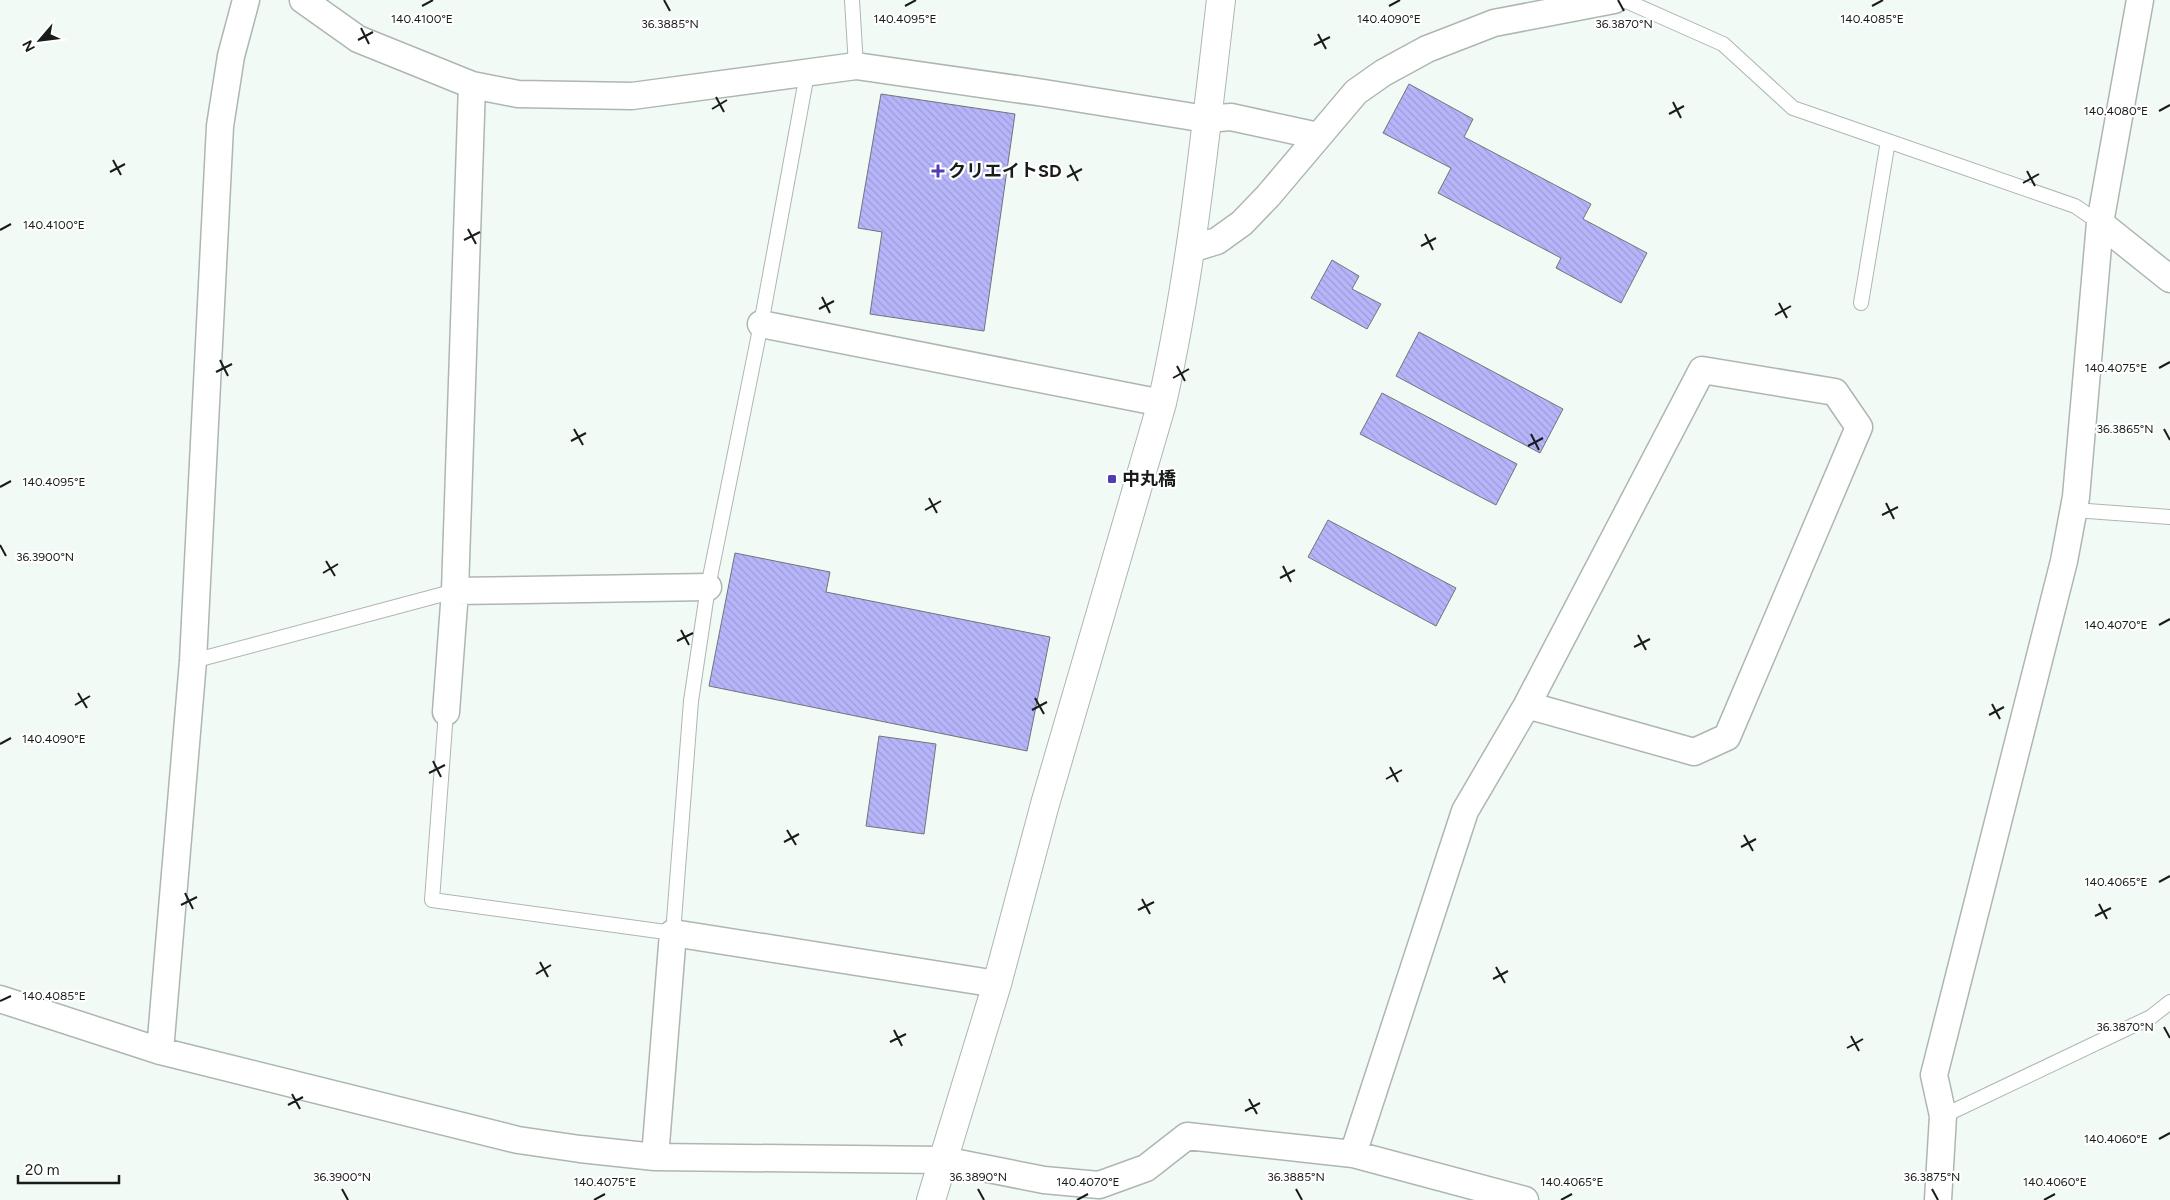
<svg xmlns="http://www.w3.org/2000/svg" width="2170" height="1200" viewBox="0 0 2170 1200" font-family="Figtree,'Noto Sans JP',sans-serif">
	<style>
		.building { fill: url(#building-back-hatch); stroke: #73737a }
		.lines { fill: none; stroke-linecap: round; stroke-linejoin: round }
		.lane-casing { stroke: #aeb6b1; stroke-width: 16 }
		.street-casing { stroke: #aeb6b1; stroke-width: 29 }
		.secondary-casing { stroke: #aeb6b1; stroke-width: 30 }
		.lane { stroke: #fff; stroke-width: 14 }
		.street { stroke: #fff; stroke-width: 26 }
		.secondary { stroke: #fff; stroke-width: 28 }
		.ticks { fill: none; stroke: #191c1b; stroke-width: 2 }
		.poi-dot { fill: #523cb4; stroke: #fff; stroke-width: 2 }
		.labels { text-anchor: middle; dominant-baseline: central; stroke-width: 4.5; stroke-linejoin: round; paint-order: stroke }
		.poi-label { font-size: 18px; font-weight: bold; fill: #191c1b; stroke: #fff; text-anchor: start }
		.ticks-label { font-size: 12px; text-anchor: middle; fill: #191c1b; stroke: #fff; stroke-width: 4.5; stroke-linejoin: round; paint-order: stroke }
	</style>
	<defs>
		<pattern id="building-back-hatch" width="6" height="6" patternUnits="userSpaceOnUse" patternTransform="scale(1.25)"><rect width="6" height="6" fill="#b6b5fa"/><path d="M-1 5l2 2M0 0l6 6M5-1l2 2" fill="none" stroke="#9c9bd6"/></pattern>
	</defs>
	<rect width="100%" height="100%" fill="#f2faf5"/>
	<path class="building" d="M1409 84 1473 119 1464 137 1591 204 1583 219 1647 253 1621 303 1556 268 1561 258 1438 193 1451 168 1383 133Z
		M881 94 1015 114 984 331 870 314 882 232 858 228Z
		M1332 260 1359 276 1352 289 1381 304 1367 329 1311 298Z
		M1419 332 1563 409 1540 453 1396 376Z
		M1382 393 1517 464 1496 505 1360 434Z
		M1328 520 1456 588 1436 626 1308 557Z
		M735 553 830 572 826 592 1050 637 1027 751 709 686Z
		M879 736 936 744 924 834 866 826Z"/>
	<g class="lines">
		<g class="lane-casing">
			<path id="lane" d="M852 0 856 66
				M1624 0 1723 44 1793 108 2075 206 2100 223
				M1861 303 1888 141
				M2074 510 2170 517
				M193 661 455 591
				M446 712 432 900 673 933 691 701 708 587 761 324 807 74
				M1943 1116 2151 1017 2170 1002"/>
		</g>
		<g class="street-casing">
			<path id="street" d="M303 0 358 39 472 85 518 94 632 96 856 66 1044 93 1206 119 1231 117 1318 136
				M2100 223 2170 279
				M1191 249 1217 241 1242 223 1268 196 1356 92 1383 73 1427 49 1494 23 1614 0
				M761 324 1162 403
				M455 591 708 587
				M446 712 455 591 472 85
				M0 999 160 1051 518 1140 580 1149 655 1157 943 1160 1044 1180 1099 1185 1146 1168 1187 1136 1353 1154 1525 1200
				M160 1051 193 661 220 126 231 56 246 0
				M1353 1154 1465 811 1527 705 1702 370 1835 392 1859 427 1727 737 1694 752 1527 705
				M655 1157 673 933 997 984
				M1938 1200 1943 1116 1934 1075 2064 561 2076 497 2100 223 2140 0"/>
		</g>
		<g class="secondary-casing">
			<path id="secondary" d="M931 1200 997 984 1045 804 1162 403C1192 270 1205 135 1221 0"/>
		</g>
		<use href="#lane" class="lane"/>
		<use href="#street" class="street"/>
		<use href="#secondary" class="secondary"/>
	</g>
	<path class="ticks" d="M664 0 670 11M1618 0 1624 11M422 6 433 0M905 6 916 0M1389 6 1400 0M1872 6 1883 0M361 28 369 44M1318 34 1326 49M358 40 373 32M1314 45 1330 37M716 97 724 112M1673 102 1681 118M712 109 727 100M2159 111 2170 105M1669 114 1684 106M113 160 121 175M1070 165 1078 181M2027 171 2035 186M110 172 125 164M1067 177 1082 169M2023 183 2039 174M468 229 476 244M0 230 11 224M1425 234 1433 250M464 240 480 232M1421 246 1436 238M822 297 830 313M1779 303 1787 318M819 309 834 301M1775 315 1791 306M220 360 228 376M1177 366 1185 381M2159 368 2170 362M216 372 232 364M1173 378 1189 369M574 429 583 445M2164 429 2170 440M1531 434 1539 450M571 441 586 433M1528 446 1543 438M0 487 11 481M929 498 937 513M1886 503 1894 519M925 510 941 501M1882 515 1898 507M0 545 6 556M326 561 335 576M1283 566 1291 582M323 573 338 564M1280 578 1295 570M2159 625 2170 619M681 630 689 645M1638 635 1646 650M677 641 693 633M1634 647 1650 639M78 693 87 708M1035 698 1044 714M1992 704 2000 719M75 705 90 696M1032 710 1047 702M1989 715 2004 707M0 744 11 738M433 761 441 777M1390 767 1398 782M429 773 445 765M1386 779 1402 770M787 830 796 845M1744 835 1753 851M784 842 799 834M1741 847 1756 839M2159 882 2170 876M185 893 193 909M1142 899 1150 914M2099 904 2107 919M181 905 197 897M1138 910 1154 902M2095 916 2111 908M540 962 548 977M1496 967 1505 983M536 974 551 965M1493 979 1508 971M0 1001 11 996M2164 1027 2170 1038M894 1030 902 1046M1851 1036 1859 1051M890 1042 906 1034M1847 1048 1863 1039M292 1094 300 1109M1249 1099 1257 1114M288 1105 303 1097M1245 1111 1260 1103M2159 1139 2170 1133M342 1189 348 1200M978 1189 984 1200M1296 1189 1302 1200M1932 1189 1938 1200M594 1200 605 1194M1077 1200 1088 1194M1561 1200 1572 1194M2044 1200 2055 1194"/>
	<g class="poi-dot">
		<path d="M935.5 163.5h5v5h5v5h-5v5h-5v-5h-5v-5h5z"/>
		<rect x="1107" y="474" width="10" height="10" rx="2.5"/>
	</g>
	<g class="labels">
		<g class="poi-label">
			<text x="948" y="171">クリエイトSD</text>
			<text x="1122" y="479">中丸橋</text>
		</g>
	</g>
	<g class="ticks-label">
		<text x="905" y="23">140.4095°E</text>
		<text x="422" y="23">140.4100°E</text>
		<text x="1389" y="23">140.4090°E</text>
		<text x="1872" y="23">140.4085°E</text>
		<text x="670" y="28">36.3885°N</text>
		<text x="1624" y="28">36.3870°N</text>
		<text x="2116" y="115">140.4080°E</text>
		<text x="54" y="229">140.4100°E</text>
		<text x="2116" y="372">140.4075°E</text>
		<text x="2125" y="433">36.3865°N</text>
		<text x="54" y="486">140.4095°E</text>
		<text x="45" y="561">36.3900°N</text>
		<text x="2116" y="629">140.4070°E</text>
		<text x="54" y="743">140.4090°E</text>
		<text x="2116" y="886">140.4065°E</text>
		<text x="54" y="1000">140.4085°E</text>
		<text x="2125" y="1031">36.3870°N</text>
		<text x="2116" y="1143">140.4060°E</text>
		<text x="342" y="1181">36.3900°N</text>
		<text x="978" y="1181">36.3890°N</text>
		<text x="1296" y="1181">36.3885°N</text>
		<text x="1932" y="1181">36.3875°N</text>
		<text x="605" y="1186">140.4075°E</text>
		<text x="1088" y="1186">140.4070°E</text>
		<text x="1572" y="1186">140.4065°E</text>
		<text x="2055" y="1186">140.4060°E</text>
	</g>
	<g transform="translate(40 40) rotate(242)" stroke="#ffffff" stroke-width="4" paint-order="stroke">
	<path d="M0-4L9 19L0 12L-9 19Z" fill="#191c1b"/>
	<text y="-8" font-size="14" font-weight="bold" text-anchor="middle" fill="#191c1b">N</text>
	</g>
	<path d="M18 1175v8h101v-8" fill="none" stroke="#191c1b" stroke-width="2.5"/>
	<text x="25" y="1175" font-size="15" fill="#191c1b" stroke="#ffffff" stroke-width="4" paint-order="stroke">20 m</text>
</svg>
